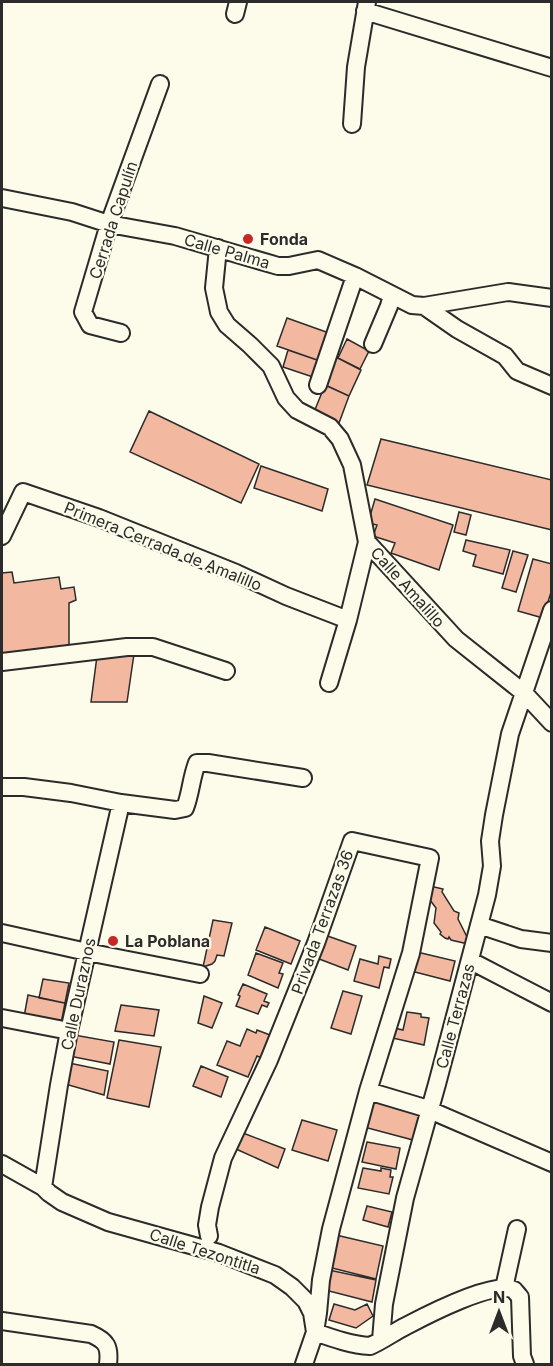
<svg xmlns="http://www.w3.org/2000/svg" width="553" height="1366" viewBox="0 0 553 1366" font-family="Inter,sans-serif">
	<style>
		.building { fill: #f2b8a0; stroke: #2b2b2b; stroke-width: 1.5 }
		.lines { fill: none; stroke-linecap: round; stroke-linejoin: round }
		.minor-casing { stroke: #2b2b2b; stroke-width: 20 }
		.minor { stroke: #fdfbea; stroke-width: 16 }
		.poi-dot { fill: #c62828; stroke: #fdfbea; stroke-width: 2 }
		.labels { text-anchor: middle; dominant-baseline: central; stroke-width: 4.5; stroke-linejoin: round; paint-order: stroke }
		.street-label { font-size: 16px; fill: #2b2b2b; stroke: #fdfbea }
		.poi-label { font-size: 16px; font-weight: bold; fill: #2b2b2b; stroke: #fdfbea; text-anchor: start }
	</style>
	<rect width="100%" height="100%" fill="#fdfbea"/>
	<path class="building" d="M287 318 329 333 320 361 277 346Z
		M347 339 369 351 360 369 338 358Z
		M288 350 320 361 313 377 283 367Z
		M332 355 361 370 349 396 321 383Z
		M325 385 349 396 339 423 314 412Z
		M149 411 259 464 241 503 130 452Z
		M381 439 552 480V530L367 485Z
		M261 466 328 489 322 511 254 488Z
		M375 499 453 525 439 570 391 553 395 543 373 536 377 525 368 523Z
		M459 512 471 515 466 535 454 532Z
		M466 540 510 550 503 574 473 566 476 555 463 551Z
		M513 551 528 555 516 592 502 588Z
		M533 559 552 564V589L543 618 518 611Z
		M12 572 14 583 59 577 61 589 74 587 76 600 69 603V646L2 654V573Z
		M134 654 127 702H91L97 656Z
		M430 886 443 889 442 892 454 911 459 913 458 919 468 939V944L451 940 449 937 448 939 445 938 440 934 441 932 434 923 436 908 427 896Z
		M213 920 232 923 224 956 217 955 215 961 212 964 203 967Z
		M265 927 300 941 291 964 256 950Z
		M322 934 356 946 348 970 314 957Z
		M417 952 455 961 450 981 411 971Z
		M256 953 283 963 279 973 283 974 278 988 248 975Z
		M379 956 391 959 389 968 384 967 379 988 354 981 360 959 378 964Z
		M43 979 69 983 65 1003 39 998Z
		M243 984 267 994 264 1001 269 1003 267 1007 262 1005 258 1014 236 1006 240 996 238 995Z
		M343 991 362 996 351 1034 331 1028Z
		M28 995 65 1003 61 1024 24 1017Z
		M204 996 222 1003 212 1028 198 1023Z
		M121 1005 159 1010 154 1036 115 1031Z
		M407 1012 421 1014V1017L429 1018 424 1045 388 1037 390 1027 403 1030Z
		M247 1029 256 1033 257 1030 270 1035 262 1058 257 1056 248 1077 217 1065 227 1041 240 1046Z
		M74 1035 114 1042 110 1064 69 1056Z
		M119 1040 161 1047 149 1107 107 1098Z
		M69 1063 108 1071 104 1095 65 1084Z
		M201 1066 228 1077 221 1097 193 1086Z
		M373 1099 420 1111 413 1140 364 1127Z
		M302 1120 337 1130 328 1161 292 1150Z
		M243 1133 285 1149 278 1168 236 1149Z
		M367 1142 400 1148 396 1169 362 1162Z
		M363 1168 381 1171V1168L391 1170 390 1177H393L389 1194 358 1188Z
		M367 1206 392 1212 388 1227 363 1220Z
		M336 1235 383 1246 376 1279 328 1267Z
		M329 1270 376 1280 372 1302 325 1290Z
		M334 1304 355 1310 367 1304 373 1316 356 1328 329 1320Z"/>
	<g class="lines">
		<g class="minor-casing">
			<path id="minor" d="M365 11 552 68
				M235 14 238 2
				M352 124 356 67 367 2
				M2 198 72 212 109 224 175 236 278 266H289L318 260 355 276 412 305 424 306 508 292 552 298
				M218 248 214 288 219 312 227 325 250 345 271 366 286 398 297 410 330 427 340 439 352 465 367 542 456 639 524 693 552 723
				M424 306 457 329 505 356 517 371 552 386
				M121 333 90 325 83 312 109 224 160 84
				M373 344 389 306 392 295
				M318 385 355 276
				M2 536 23 492 99 518 236 573 286 596 348 620
				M2 662 127 647H153L226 671
				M329 683 348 620 367 542
				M2 787H24L71 793 121 803 175 810 185 808C191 793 191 778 197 763H208L303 778
				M479 925 521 939 552 943
				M2 933 87 952 200 974
				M471 961 552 1003
				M2 1018 69 1031
				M368 1091 425 1108 552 1163
				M2 1164 43 1187 49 1193 62 1202 108 1222 219 1253 275 1275 292 1287 306 1301 312 1313 315 1332C332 1338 351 1345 370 1346 382 1341 394 1332 406 1326 425 1316 496 1279 514 1290 515 1291 519 1296 520 1297L522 1356 525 1364
				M43 1187 59 1085 69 1031 121 803
				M209 1236 207 1225 210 1207 223 1158 269 1060 316 943 352 841 430 858 411 953 368 1091 331 1229 321 1280 318 1313 315 1332 304 1364
				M504 1288 517 1229
				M2 1321 91 1334C107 1341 110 1347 108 1364
				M381 1340 384 1304 405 1198 437 1084 487 895 492 866 490 841 494 815 510 734 552 610"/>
		</g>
		<use href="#minor" class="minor"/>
	</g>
	<g class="poi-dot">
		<circle cx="248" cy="239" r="6"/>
		<circle cx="113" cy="941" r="6"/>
	</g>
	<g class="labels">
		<g class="street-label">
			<text transform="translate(113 220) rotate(-72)">Cerrada Capulín</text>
			<text transform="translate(227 251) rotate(16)">Calle Palma</text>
			<text transform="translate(163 546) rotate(22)">Primera Cerrada de Amalillo</text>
			<text transform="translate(408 587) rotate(48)">Calle Amalillo</text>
			<text transform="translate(322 922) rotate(-70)">Privada Terrazas 36</text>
			<text transform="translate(78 994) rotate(-78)">Calle Duraznos</text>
			<text transform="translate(455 1016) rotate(-75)">Calle Terrazas</text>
			<text transform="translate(205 1251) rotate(18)">Calle Tezontitla</text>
		</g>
		<g class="poi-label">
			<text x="260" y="239">Fonda</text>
			<text x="125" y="941">La Poblana</text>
		</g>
	</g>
	<rect width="553" height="1366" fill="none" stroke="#2b2b2b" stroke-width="6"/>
	<g transform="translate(499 1312)" stroke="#fdfbea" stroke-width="4.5" paint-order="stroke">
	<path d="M0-4.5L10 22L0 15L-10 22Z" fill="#2b2b2b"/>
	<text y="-9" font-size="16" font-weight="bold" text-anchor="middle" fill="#2b2b2b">N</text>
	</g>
</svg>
